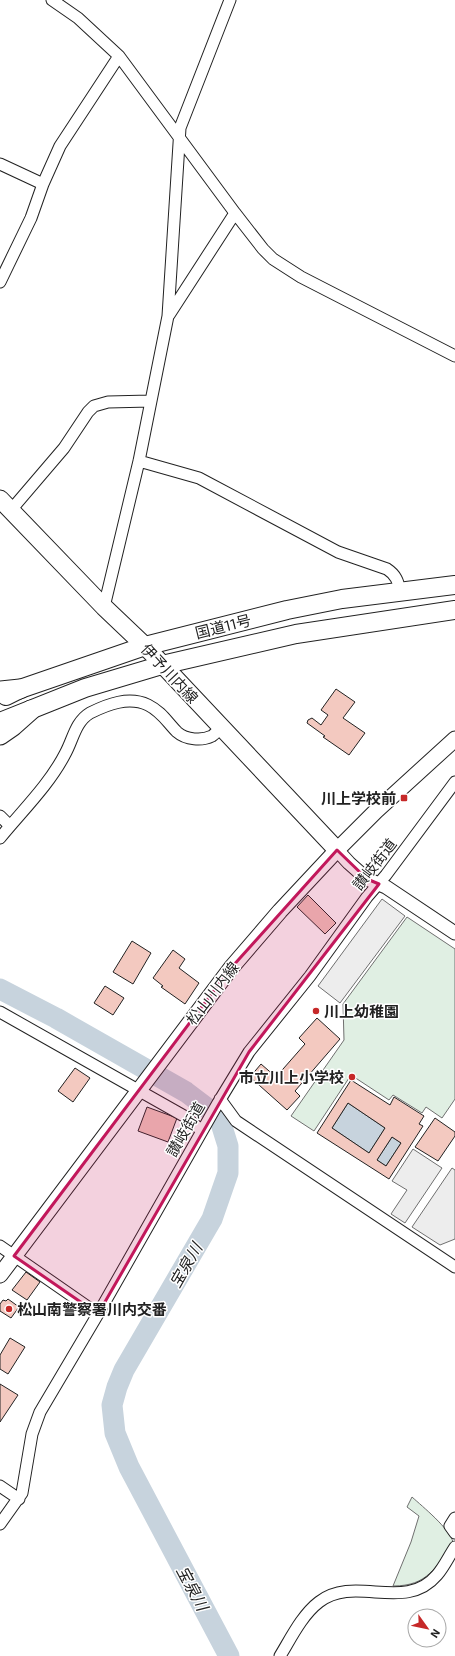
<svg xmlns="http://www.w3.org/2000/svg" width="455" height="1656" viewBox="0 0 455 1656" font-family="'Exo 2','Noto Sans JP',sans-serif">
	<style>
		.green { fill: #e0efe3; stroke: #6f6f6f }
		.parking { fill: #ededed; stroke: #6f6f6f }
		.water { fill: #c7d3dd; stroke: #6f6f6f }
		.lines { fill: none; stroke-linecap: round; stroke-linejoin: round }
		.river { stroke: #c7d3dd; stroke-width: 21 }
		.building { fill: #f3c9c0; stroke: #222; fill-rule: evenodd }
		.minor-casing { stroke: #222; stroke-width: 13 }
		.tertiary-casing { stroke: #222; stroke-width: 15 }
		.secondary-casing { stroke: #222; stroke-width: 17 }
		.primary-casing { stroke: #222; stroke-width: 19 }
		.trunk-casing { stroke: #222; stroke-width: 20 }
		.motorway-casing { stroke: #222; stroke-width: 21 }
		.minor { stroke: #fff; stroke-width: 11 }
		.tertiary { stroke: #fff; stroke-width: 13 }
		.secondary { stroke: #fff; stroke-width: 15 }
		.primary { stroke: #fff; stroke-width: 17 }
		.trunk { stroke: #fff; stroke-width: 18 }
		.motorway { stroke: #fff; stroke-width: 19 }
		.marked { fill: #c2185b; fill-opacity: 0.2; stroke: #c2185b; stroke-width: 3; stroke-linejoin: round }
		.poi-dot { fill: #c62828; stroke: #fff; stroke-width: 1.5 }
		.labels { text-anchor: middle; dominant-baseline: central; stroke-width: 3; stroke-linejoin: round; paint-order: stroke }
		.street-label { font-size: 15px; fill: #222; stroke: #fff }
		.poi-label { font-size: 15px; font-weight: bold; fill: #222; stroke: #fff; text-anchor: end }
		.water-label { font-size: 16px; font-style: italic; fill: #222; stroke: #fff }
	</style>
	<rect width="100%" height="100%" fill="#fff"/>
	<path class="green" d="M407 917 455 949V1099L442 1118 426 1107 422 1113 393 1095 389 1100 351 1075 314 1131 291 1116 344 1040 343 1004Z
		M412 1497C423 1507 449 1528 453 1542 436 1567 428 1586 393 1586L411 1542 419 1516 407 1507Z"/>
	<path class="parking" d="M382 899 405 916 340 1003 318 986Z
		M413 1149 442 1168 405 1223 391 1214 407 1190 392 1181Z
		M452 1168 455 1170V1239L440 1245 412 1227Z"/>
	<path class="water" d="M348 1103 385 1128 369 1153 332 1128Z
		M392 1137 401 1143 386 1166 377 1160Z"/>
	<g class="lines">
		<path class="river" d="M0 989 56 1018 186 1092 219 1117 228 1146V1173L212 1219 124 1370 117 1387 112 1405 115 1433 129 1467 229 1656"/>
	</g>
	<path class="building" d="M336 689 355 702 343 718 365 733 349 755 323 737 325 736 307 723 308 720 312 718 321 725 328 715 321 710Z
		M308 895 336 923 325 934 297 907Z
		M132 941 151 953 133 984 113 972Z
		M173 950 185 959 179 968 199 983 185 1004 161 987 163 986 153 978Z
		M105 986 124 998 113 1015 94 1003Z
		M317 1018 340 1039 295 1091 300 1096 287 1110 250 1077 261 1064 276 1077 305 1044 299 1038Z
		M75 1068 90 1078 73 1102 58 1091Z
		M351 1080 390 1105 394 1097 424 1116 419 1124 423 1126 389 1179 317 1133ZM348 1103 385 1128 369 1153 332 1128ZM392 1137 401 1143 386 1166 377 1160Z
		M147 1107 177 1118 168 1142 138 1131Z
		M435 1118 455 1132V1136L438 1161 415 1147Z
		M26 1272 40 1282 27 1300 12 1290Z
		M8 1299 19 1307 11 1318 0 1311V1304L3 1300 6 1301Z
		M10 1338 25 1347 8 1374 0 1369V1355Z
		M0 1384 18 1395 0 1422Z"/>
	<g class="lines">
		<g class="minor-casing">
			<path id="minor" d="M52 0 78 18 119 56 235 213 263 249 273 259 301 277 455 356
				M0 164 43 184
				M0 282 31 218 43 184 60 146 119 56
				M169 315 235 213
				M139 461 199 478 338 552 387 569C396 575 398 581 400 591
				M11 510 64 448 88 412 94 406 108 402 150 401
				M104 607 139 461 168 316 180 128 230 0
				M0 816 10 826
				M0 838C22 811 49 785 65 754 73 740 75 722 90 713 108 704 129 696 148 705 162 712 167 722 177 732 186 740 202 741 212 736 215 734 218 730 221 727
				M0 1012 184 1116 201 1130
				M220 1099 236 1121 455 1267
				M0 1246 98 1314
				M0 1486 19 1499
				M455 1518 450 1526 455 1533
				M0 1524 22 1493 32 1434 40 1412 98 1314 218 1103 249 1052 310 976 367 897 386 875 455 782
				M280 1656C291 1638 302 1615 319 1602 355 1574 405 1613 437 1575 444 1567 449 1556 455 1547"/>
		</g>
		<g class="tertiary-casing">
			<path id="tertiary" d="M337 850 349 863 367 879 386 887 455 933"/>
		</g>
		<g class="secondary-casing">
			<path id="secondary" d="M0 1275 231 968 280 911 337 850 376 811 455 739"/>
		</g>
		<g class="primary-casing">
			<path id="primary" d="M0 499 104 607 145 646 337 850"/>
		</g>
		<g class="trunk-casing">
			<path id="trunk" d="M6 696 20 689 145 646 287 610 342 599 455 585
				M0 722 85 688 162 665 296 634 455 610"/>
		</g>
		<g class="motorway-casing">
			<path id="motorway" d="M0 691 20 689
				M0 735 13 726 31 710"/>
		</g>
		<use href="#minor" class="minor"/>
		<use href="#tertiary" class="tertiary"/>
		<use href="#secondary" class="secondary"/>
		<use href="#primary" class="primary"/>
		<use href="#trunk" class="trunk"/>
		<use href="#motorway" class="motorway"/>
	</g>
	<path class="marked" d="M337 850 367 879 379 884 249 1052 98 1314 14 1256 231 968Z"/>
	<g class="poi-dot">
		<rect x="400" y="794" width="8" height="8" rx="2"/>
		<circle cx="316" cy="1011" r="4"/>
		<circle cx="352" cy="1077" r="4"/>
		<circle cx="9" cy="1309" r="4"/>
	</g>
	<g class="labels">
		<g class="street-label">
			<text transform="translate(223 626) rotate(-14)">国道11号</text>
			<text transform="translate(170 673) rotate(47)">伊予川内線</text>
			<text transform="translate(374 864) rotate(-52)">讃岐街道</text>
			<text transform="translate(212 993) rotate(-52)">松山川内線</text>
			<text transform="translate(185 1129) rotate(-60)">讃岐街道</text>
		</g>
		<g class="poi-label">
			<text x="396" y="798">川上学校前</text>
			<text x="324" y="1011" text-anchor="start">川上幼稚園</text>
			<text x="344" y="1077">市立川上小学校</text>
			<text x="17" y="1309" text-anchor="start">松山南警察署川内交番</text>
		</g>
		<g class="water-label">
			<text transform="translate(185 1265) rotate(-60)">宝泉川</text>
			<text transform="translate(193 1588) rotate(62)">宝泉川</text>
		</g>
	</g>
	<g transform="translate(427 1628) rotate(123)"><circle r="19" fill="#ffffff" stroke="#a7a7a7"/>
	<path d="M0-3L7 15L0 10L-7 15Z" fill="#c62828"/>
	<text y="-6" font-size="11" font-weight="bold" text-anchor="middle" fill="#222222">N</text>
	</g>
</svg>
